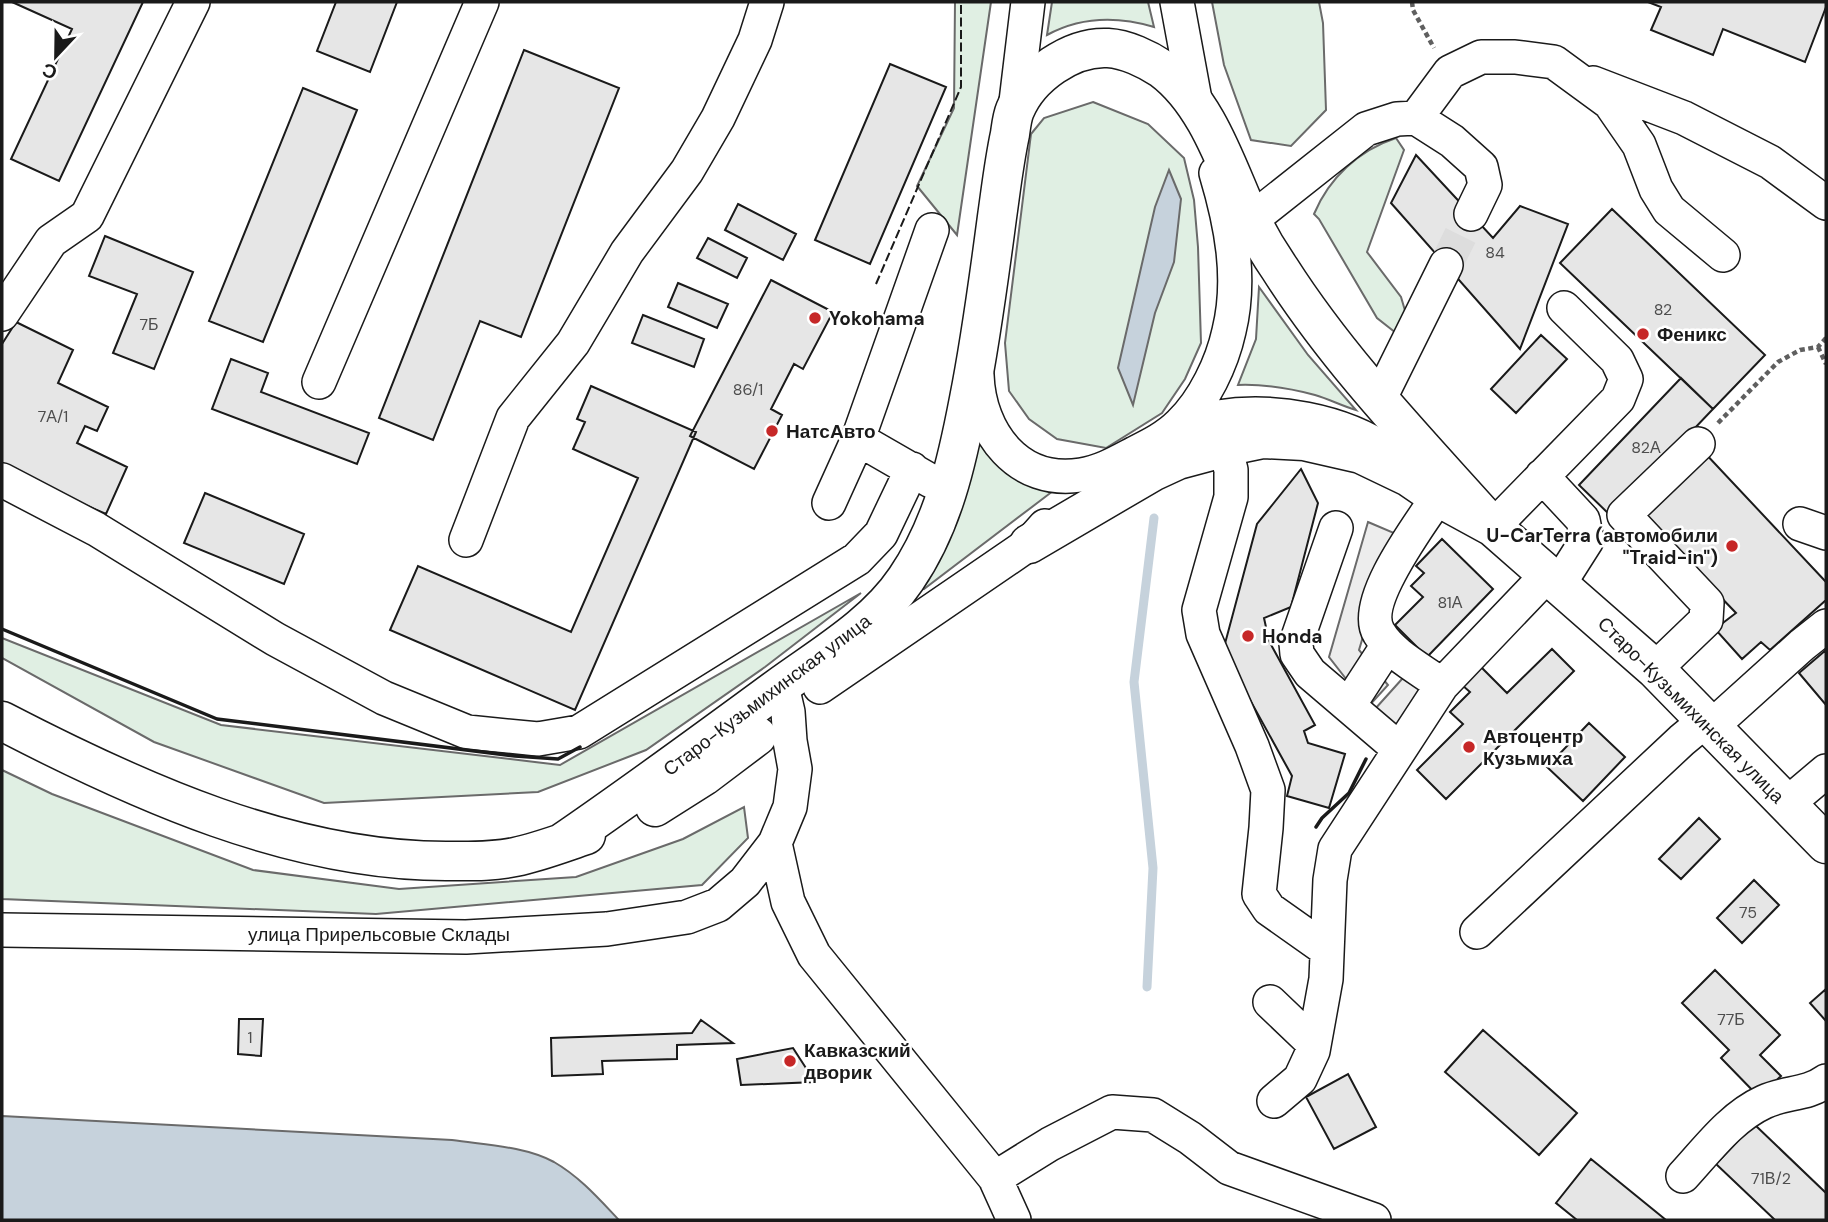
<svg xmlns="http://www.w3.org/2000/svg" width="1828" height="1222" viewBox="0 0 1828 1222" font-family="'DM Sans',sans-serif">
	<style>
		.green { fill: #e0efe3; stroke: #6a6a6a; stroke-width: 2 }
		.parking { fill: #ededed; stroke: #6a6a6a; stroke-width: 2 }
		.water { fill: #c6d2dc; stroke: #6a6a6a; stroke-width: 2 }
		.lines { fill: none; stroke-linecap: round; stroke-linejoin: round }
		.stream { stroke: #c6d2dc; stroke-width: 9 }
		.building { fill: #e6e6e6; stroke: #1a1a1a; stroke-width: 2 }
		.minor-tunnel { stroke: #ddd; stroke-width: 33; stroke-dasharray: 33 17; stroke-linecap: butt }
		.minor-casing { stroke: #1a1a1a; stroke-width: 36 }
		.major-casing { stroke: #1a1a1a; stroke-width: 41 }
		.path { stroke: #5f5f5f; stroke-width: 4.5; stroke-dasharray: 5 3.5; stroke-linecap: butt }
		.minor { stroke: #fff; stroke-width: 33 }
		.major { stroke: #fff; stroke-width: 38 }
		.fence { stroke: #1a1a1a; stroke-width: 2; stroke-dasharray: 9 3.5; stroke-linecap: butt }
		.wall { stroke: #1a1a1a; stroke-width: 3.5 }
		.poi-dot { fill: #c62828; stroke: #fff; stroke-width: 2.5 }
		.labels { text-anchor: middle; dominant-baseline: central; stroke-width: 5; stroke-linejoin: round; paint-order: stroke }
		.number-label { font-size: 16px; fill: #4d4d4d }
		.poi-label { font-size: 19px; font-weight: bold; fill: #1a1a1a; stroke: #fff; text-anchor: start }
		.street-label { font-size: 19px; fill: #1a1a1a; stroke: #fff }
	</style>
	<rect width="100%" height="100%" fill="#fff"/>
	<path class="green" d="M955 2H991L957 235 917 186 954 108Z
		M1052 2H1148L1154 27C1117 16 1082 16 1047 35Z
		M1212 2H1319L1323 23 1326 110 1291 146 1251 140 1224 65Z
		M1093 102 1148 124 1184 158 1194 200 1198 247 1201 343 1185 379 1162 413 1106 448 1057 439 1029 419 1009 391 1005 343 1031 134 1044 118Z
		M1396 138 1404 150 1367 252 1401 297 1406 314 1396 333 1377 318 1319 219 1314 214C1329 178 1359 150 1396 138Z
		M1259 287 1308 355 1356 410C1342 406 1329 399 1315 395 1289 388 1265 384 1238 385L1256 339Z
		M978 437C989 465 1024 487 1053 491L924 589 918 585Z
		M861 593 765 667 646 750 538 792 324 803 154 742 2 658V638L221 725 560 765Z
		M2 770 52 794 253 870 399 889 576 877 683 839 744 807 748 838 702 885 376 914 2 899Z"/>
	<path class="parking" d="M1368 522 1394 533 1359 650 1388 685 1368 707 1329 657Z
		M1411 669 1435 692 1380 751 1357 729Z"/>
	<path class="water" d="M1169 170 1181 199 1174 262 1155 313 1133 405 1118 368 1155 207Z
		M2 1116 452 1140C485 1145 524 1146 554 1162 580 1177 599 1199 619 1220H2Z"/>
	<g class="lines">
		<path class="stream" d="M1147 987 1153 868 1134 682 1154 518"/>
	</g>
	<path class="building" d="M12 2H143L59 181 11 159 72 29Z
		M336 2H397L370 72 317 51Z
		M1648 2H1826V7L1805 62 1723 29 1713 55 1651 30 1661 7Z
		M524 50 619 88 521 337 480 321 433 440 379 418Z
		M890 64 946 87 870 264 815 240Z
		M303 88 357 110 263 342 209 321Z
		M1416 155 1493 238 1520 206 1568 224 1520 349 1391 203Z
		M738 204 796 234 783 260 725 230Z
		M1612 209 1765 355 1713 409 1560 263Z
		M105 236 193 272 154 369 113 353 137 294 89 276Z
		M708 238 747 258 737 278 697 258Z
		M771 280 833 312 803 369 794 364 771 409 782 415 754 469 690 436Z
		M678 283 728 304 717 328 668 307Z
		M643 315 704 339 694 367 632 343Z
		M16 322 73 350 58 383 108 407 97 431 85 426 77 443 127 467 106 514 2 469V344Z
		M1541 335 1567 359 1516 413 1491 389Z
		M231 359 268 373 261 392 369 433 357 464 212 409Z
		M1681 378 1713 409 1611 516 1579 485Z
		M591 386 696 432 575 710 390 630 418 566 571 632 638 478 573 449 585 422 577 419Z
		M1703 451 1826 582V600L1770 650 1761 642 1742 659 1715 629 1736 613 1638 511Z
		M1301 469 1318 503 1291 607 1264 618 1269 641 1315 725 1304 731 1308 743 1345 754 1329 808 1287 796 1292 776 1223 651 1257 524Z
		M205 493 304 534 284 584 184 543Z
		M1442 539 1493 589 1427 657 1395 625 1423 597 1411 586 1424 573 1416 566Z
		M1552 649 1574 671 1446 799 1417 770 1463 724 1450 712 1470 692 1462 685 1480 666 1507 693Z
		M1826 650V705L1799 673Z
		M1589 723 1625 757 1583 801 1547 767Z
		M1699 818 1720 839 1681 879 1659 859Z
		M1754 880 1779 905 1742 943 1717 918Z
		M1715 970 1780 1035 1760 1055 1781 1076 1759 1097 1721 1058 1729 1050 1682 1003Z
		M1826 989V1021L1810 1003Z
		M239 1019H263L261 1056 238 1054Z
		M701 1020 733 1043 677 1045V1059L602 1061 603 1074 552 1076 551 1038 692 1033Z
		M1483 1030 1577 1113 1539 1155 1445 1072Z
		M793 1048 815 1082 741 1085 737 1059Z
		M1348 1074 1376 1127 1334 1149 1306 1097Z
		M1754 1124 1826 1193V1220H1775L1716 1164Z
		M1591 1159 1666 1220H1577L1556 1203Z"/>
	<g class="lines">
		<path class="minor-tunnel" d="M1446 265 1471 214"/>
		<g class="minor-casing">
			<path id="minor" d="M1177 2 1196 105
				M1593 83 1684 118 1770 162 1826 203
				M1015 110 1028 2
				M1416 118 1450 72 1481 57H1515L1554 62 1610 103 1639 145 1656 189 1669 210 1723 255
				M1251 220 1366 129 1397 119 1416 118 1452 141 1481 167 1485 185 1471 214
				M2 314 51 241 87 216 193 2
				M977 375C979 433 1018 485 1081 475 1101 472 1118 462 1135 453 1151 445 1167 437 1180 424 1204 401 1222 363 1229 331 1242 278 1231 223 1216 173
				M319 382 482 2
				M1379 400 1446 265
				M1173 434C1187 427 1202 419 1218 417 1273 408 1342 420 1388 452
				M858 439 931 481
				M1225 447 1231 470V497L1199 610 1203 634 1252 746 1268 790 1266 828 1259 894 1269 909 1327 950
				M1542 476 1583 520 1587 540 1559 584
				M2 480 96 529 275 639 384 698 467 732 538 739 579 732 857 559 881 534 912 469
				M1438 497C1420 524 1360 603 1379 633 1392 655 1422 670 1442 685
				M829 503 858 439 932 230
				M1800 524 1826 533
				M1493 527 1618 399 1626 379 1617 360 1564 308
				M1336 528 1296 643 1297 654 1310 673 1399 749
				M466 540 513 418 573 343 627 252 687 171 718 118 755 40 767 2
				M1655 669 1706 620 1707 603 1624 515 1698 444
				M820 687 1029 544 1045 526
				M1349 705 1388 645
				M1711 727 1802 645 1826 626
				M1787 804 1826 771
				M775 843 788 902 814 955 995 1178 1014 1220
				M2 930 466 937 607 929 687 917 718 905 745 882 775 843 790 807 795 769 790 741 788 712 782 686
				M1477 932 1682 740 1705 721
				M1270 1002 1314 1044
				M1274 1101 1300 1079 1313 1051 1326 979 1330 880 1335 849 1442 685 1548 574
				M1683 1176C1707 1150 1731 1117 1764 1102 1785 1092 1807 1095 1826 1081
				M995 1178 1050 1144 1112 1112 1153 1115 1190 1138 1229 1168 1374 1220"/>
		</g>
		<g class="major-casing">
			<path id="major" d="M1029 544 1152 472 1178 460 1234 445 1263 439 1304 441 1361 454 1409 477 1438 497 1493 527 1655 669 1826 844
				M2 721C137 791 291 861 446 861 468 861 492 862 515 857 539 852 562 843 586 835
				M655 807 704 776 757 736
				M562 843C635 793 707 740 779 687 823 655 875 625 906 579 943 525 957 462 969 399 981 339 989 278 997 217 1001 189 1004 162 1010 134 1011 127 1012 117 1015 110 1029 76 1071 46 1108 48 1126 49 1147 59 1162 69 1208 103 1227 168 1250 218 1259 236 1269 253 1280 269 1340 363 1419 444 1493 527"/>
		</g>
		<path class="path" d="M1412 2 1413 10 1434 48
			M1818 347 1826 364
			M1718 423 1778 362 1800 350 1818 347 1826 338"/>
		<use href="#minor" class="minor"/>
		<use href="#major" class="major"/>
		<path class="fence" d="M876 284 961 87V2"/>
		<path class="wall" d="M2 629 217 719 515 756 558 759 580 747
			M1316 827 1322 818 1349 793 1366 759"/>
	</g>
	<g class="poi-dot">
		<circle cx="815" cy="318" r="7"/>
		<circle cx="1643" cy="334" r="7"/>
		<circle cx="772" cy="431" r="7"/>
		<circle cx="1732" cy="546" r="7"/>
		<circle cx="1248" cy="636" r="7"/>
		<circle cx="1469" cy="747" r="7"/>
		<circle cx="790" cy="1061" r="7"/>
	</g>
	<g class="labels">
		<g class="number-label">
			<text x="1495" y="252">84</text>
			<text x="1663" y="309">82</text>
			<text x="149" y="324">7Б</text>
			<text x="748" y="389">86/1</text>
			<text x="53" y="416">7А/1</text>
			<text x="1646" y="447">82А</text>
			<text x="1450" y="602">81А</text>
			<text x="1748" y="912">75</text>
			<text x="1731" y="1019">77Б</text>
			<text x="250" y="1037">1</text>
			<text x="1771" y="1178">71В/2</text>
		</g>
		<g class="poi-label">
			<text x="829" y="318">Yokohama</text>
			<text x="1657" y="334">Феникс</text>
			<text x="786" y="431">НатсАвто</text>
			<text x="1718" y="535" text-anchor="end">U-CarTerra (автомобили<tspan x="1718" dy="22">"Traid-in")</tspan></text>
			<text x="1262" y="636">Honda</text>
			<text x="1483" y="736">Автоцентр<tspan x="1483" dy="22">Кузьмиха</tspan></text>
			<text x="804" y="1050">Кавказский<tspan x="804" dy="22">дворик</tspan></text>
		</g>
		<g class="street-label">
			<text transform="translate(767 695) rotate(-37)">Старо-Кузьмихинская улица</text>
			<text transform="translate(1691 710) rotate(45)">Старо-Кузьмихинская улица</text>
			<text x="379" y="934">улица Прирельсовые Склады</text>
		</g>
	</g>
	<rect width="1828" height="1222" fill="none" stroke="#1a1a1a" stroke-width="7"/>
	<g transform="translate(56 56) rotate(202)" stroke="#ffffff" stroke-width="5" paint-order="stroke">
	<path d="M0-5L12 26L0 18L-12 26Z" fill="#1a1a1a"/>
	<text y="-10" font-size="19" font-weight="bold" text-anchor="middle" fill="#1a1a1a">С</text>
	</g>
</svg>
